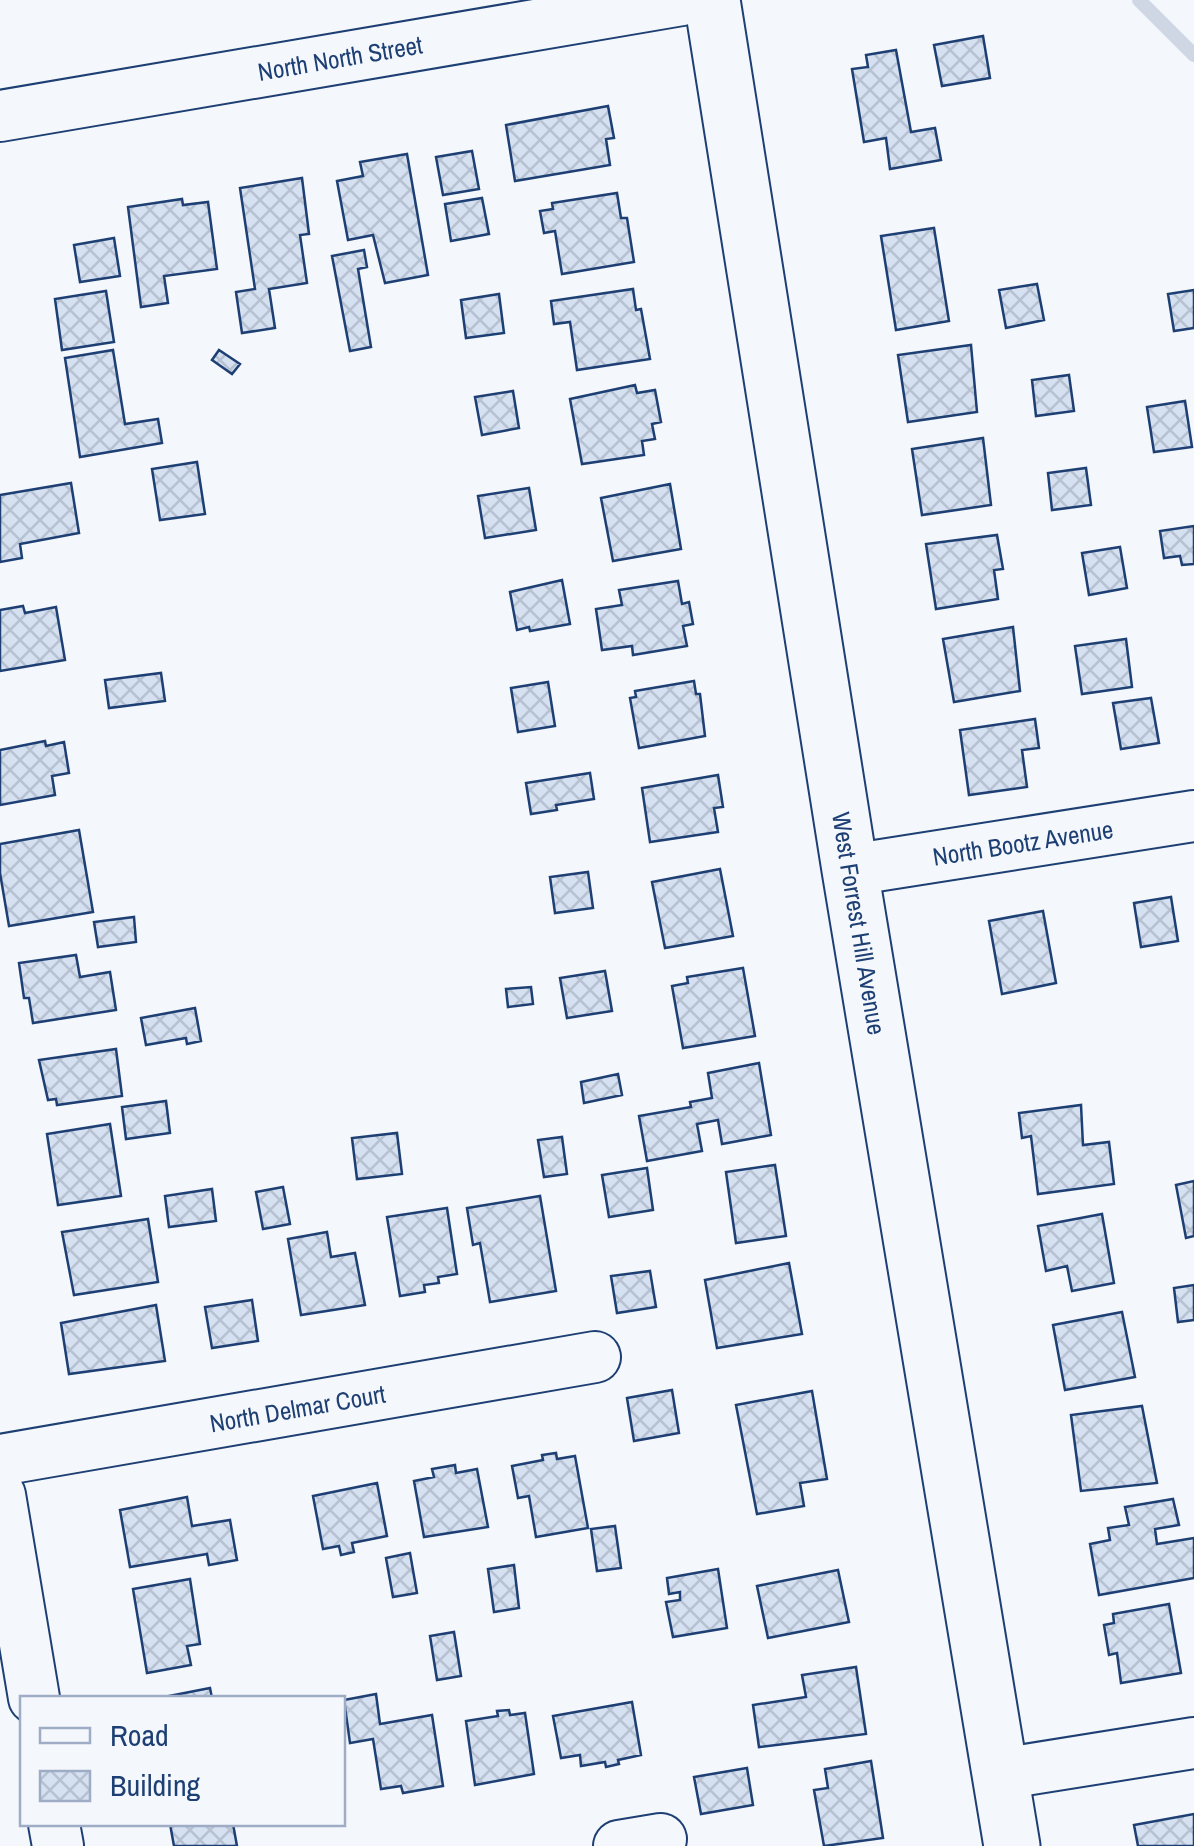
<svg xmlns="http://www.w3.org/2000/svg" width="1194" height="1846" viewBox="0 0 1194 1846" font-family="'Archivo Narrow',sans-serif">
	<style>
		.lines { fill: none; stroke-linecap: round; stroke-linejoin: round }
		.stream { stroke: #cfd7e4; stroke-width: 14 }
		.building { fill: url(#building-cross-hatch); stroke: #1d3f73; stroke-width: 2.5 }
		.minor-casing { stroke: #1d3f73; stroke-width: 54 }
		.major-casing { stroke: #1d3f73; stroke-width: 59 }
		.minor { stroke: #f4f7fb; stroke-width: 50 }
		.major { stroke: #f4f7fb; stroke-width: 55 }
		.labels { text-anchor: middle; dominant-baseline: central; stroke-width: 8; stroke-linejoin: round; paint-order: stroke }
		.street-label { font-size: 25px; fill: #1d3f73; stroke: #f4f7fb }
	</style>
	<defs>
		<pattern id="building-cross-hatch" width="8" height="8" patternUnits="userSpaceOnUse" patternTransform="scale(2.5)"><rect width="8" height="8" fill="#d5e0f0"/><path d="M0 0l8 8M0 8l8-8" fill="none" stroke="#b6c1d1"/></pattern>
	</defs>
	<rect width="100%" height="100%" fill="#f4f7fb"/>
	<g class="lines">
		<path class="stream" d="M1139 0 1194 55"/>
	</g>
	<path class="building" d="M983 36 990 78 942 86 934 45Z
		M896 50 911 132 935 128 941 160 890 169 886 138 864 142 852 69 868 67 866 55Z
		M608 106 614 138 606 139 610 165 515 181 506 125Z
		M472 151 479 189 443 195 436 157Z
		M407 154 428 275 385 283 373 235 348 240 337 181 363 176 360 162Z
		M302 178 309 234 300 235 307 283 269 289 275 328 242 333 236 292 255 289 240 188Z
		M617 193 621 218H627L634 262 562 274 555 231 544 233 540 211 553 209 552 203Z
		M482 198 489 234 451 241 445 204Z
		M182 199 183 205 208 202 217 269 164 276 168 303 141 307 128 207Z
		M934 228 949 321 896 330 881 236Z
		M114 238 120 276 80 282 74 245Z
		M364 250 367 267 358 269 371 347 350 351 332 256Z
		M1037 284 1044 320 1006 328 999 290Z
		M633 289 636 310 641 309 650 359 577 370 570 322 554 324 551 301Z
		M1194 290V328L1174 331 1168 294Z
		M106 291 114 342 62 350 55 299Z
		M499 294 504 333 466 338 461 300Z
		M971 345 977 412 908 422 898 355Z
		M113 350 125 424 158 419 162 443 80 457 65 358Z
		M219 350 240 364 232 374 212 360Z
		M1069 375 1074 411 1036 416 1032 380Z
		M635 385 637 393 655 390 661 422 652 424 655 439 642 441 644 455 582 464 570 399Z
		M513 391 519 428 482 435 475 397Z
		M1185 401 1192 447 1154 452 1147 407Z
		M983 438 991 505 922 515 912 449Z
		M197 462 205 514 160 520 152 469Z
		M1086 468 1091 505 1052 510 1048 473Z
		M71 483 79 533 20 544 22 558 0 562V495Z
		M670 484 681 549 613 561 601 498Z
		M529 488 536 530 485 538 478 496Z
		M1194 526V564L1182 565 1180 556 1164 558 1160 531Z
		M997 535 1003 569 994 570 998 599 936 609 926 544Z
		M1120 547 1127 588 1089 595 1082 553Z
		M562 580 570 624 530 631 529 627 517 630 510 592Z
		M678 581 682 604 689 602 693 624 683 626 687 646 633 655 632 646 602 650 596 609 622 605 619 590Z
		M23 606 25 613 56 607 65 660 0 671V610Z
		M1013 627 1020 691 954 702 943 639Z
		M1126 639 1132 687 1082 694 1075 646Z
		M161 673 165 701 109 708 105 680Z
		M694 681 696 694H700L705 736 639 748 630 698 636 697 635 691Z
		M548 682 555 726 518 732 511 688Z
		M1151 698 1159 743 1121 749 1113 703Z
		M1035 719 1039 748 1022 750 1027 787 969 795 960 730Z
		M45 741 46 746 64 742 69 773 52 776 55 795 0 805V750Z
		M590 773 594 799 556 805 557 810 531 814 526 783Z
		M718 775 723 807 714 808 718 832 650 842 642 788Z
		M79 830 93 912 9 926 0 873V844Z
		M720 869 733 936 665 948 652 882Z
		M588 872 593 908 555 913 550 877Z
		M1171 897 1178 941 1141 947 1134 903Z
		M1043 911 1056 983 1002 994 989 921Z
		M134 917 136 942 98 947 94 922Z
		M76 955 80 977 110 972 116 1010 33 1023 29 998H24L19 963Z
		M743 968 755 1036 683 1048 672 986 688 983 687 977Z
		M605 971 612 1011 567 1018 560 978Z
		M531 987 533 1004 508 1007 506 989Z
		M195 1008 201 1041 187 1044 186 1038 146 1045 141 1018Z
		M116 1049 122 1096 57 1105 56 1099 48 1100 39 1060Z
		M759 1063 771 1135 722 1144 718 1120 697 1124 702 1151 647 1161 639 1116 691 1107 690 1102 712 1098 708 1073Z
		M618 1074 622 1095 584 1103 581 1082Z
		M166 1101 170 1133 126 1139 122 1107Z
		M1081 1105 1083 1145 1109 1142 1114 1184 1038 1194 1031 1136 1022 1138 1019 1113Z
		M110 1124 121 1196 58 1205 47 1134Z
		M397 1133 402 1174 357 1179 352 1138Z
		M562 1137 567 1174 544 1177 538 1140Z
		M775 1165 786 1236 736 1243 726 1172Z
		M647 1168 653 1210 609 1217 602 1175Z
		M1194 1181V1236L1186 1238 1176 1185Z
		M283 1187 290 1224 263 1229 256 1192Z
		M212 1189 216 1221 169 1227 165 1196Z
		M540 1196 556 1291 490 1302 480 1243 473 1245 467 1208Z
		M447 1208 457 1274 438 1277 439 1283 424 1285 425 1292 400 1296 387 1217Z
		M1102 1214 1114 1283 1072 1291 1067 1266 1046 1271 1038 1226Z
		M148 1219 158 1282 74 1295 62 1232Z
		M327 1232 331 1257 355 1253 365 1305 301 1315 288 1239Z
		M789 1263 802 1334 717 1348 705 1280Z
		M650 1271 656 1307 617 1313 611 1276Z
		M1194 1285V1320L1178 1322 1174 1288Z
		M252 1300 258 1341 212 1348 205 1307Z
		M156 1305 165 1361 69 1374 61 1323Z
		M1122 1312 1135 1377 1065 1390 1053 1325Z
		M672 1390 679 1433 634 1441 627 1398Z
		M812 1391 827 1479 800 1483 804 1506 757 1514 736 1405Z
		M1142 1406 1157 1483 1081 1491 1071 1415Z
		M556 1453 557 1459 575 1456 588 1528 536 1537 529 1496 518 1498 512 1466 543 1460 542 1455Z
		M455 1465 456 1473 477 1469 488 1527 424 1537 414 1481 434 1477 432 1469Z
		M377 1483 387 1536 352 1543 354 1552 341 1555 339 1546 323 1549 313 1496Z
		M187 1497 192 1526 230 1520 237 1560 209 1565 207 1554 130 1567 120 1510Z
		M1173 1499 1179 1525 1155 1529 1157 1544 1194 1538V1578L1099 1595 1090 1544 1110 1540 1108 1528 1129 1525 1125 1507Z
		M615 1526 621 1568 597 1571 591 1529Z
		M410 1553 417 1593 393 1597 386 1558Z
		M514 1565 519 1608 494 1612 488 1569Z
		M718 1569 727 1628 673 1637 666 1602 680 1600V1592L669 1594 667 1578Z
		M838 1570 849 1622 768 1638 757 1586Z
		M190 1579 200 1644 187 1646 191 1665 147 1673 133 1589Z
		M1169 1604 1181 1673 1121 1683 1117 1653 1109 1655 1104 1625 1114 1623 1113 1614Z
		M454 1632 461 1676 437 1680 430 1636Z
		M856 1667 866 1734 759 1747 753 1705 806 1697 802 1675Z
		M210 1688 212 1698H159Z
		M376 1694 380 1724 432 1715 443 1786 403 1793 401 1786 381 1789 373 1739 350 1743 344 1700Z
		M632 1702 641 1755 618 1760 619 1764 606 1767 605 1762 581 1766 580 1755 561 1758 553 1716Z
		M509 1710 510 1715 525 1713 534 1774 475 1785 466 1721 498 1716 497 1711Z
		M871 1761 883 1838 824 1846 814 1790 828 1788 825 1769Z
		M747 1768 753 1805 701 1814 694 1777Z
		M1194 1814V1846H1138L1134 1825Z
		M170 1824H233L237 1846H174Z"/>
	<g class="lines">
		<g class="minor-casing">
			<g id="minor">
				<path id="s1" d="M0 116 682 0"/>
				<path id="s2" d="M850 870 1194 816"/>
				<path id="s3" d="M0 1460 595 1357"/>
				<path d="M0 1495 34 1698"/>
				<path d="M1000 1774 1194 1743"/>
				<path d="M54 1824 58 1846"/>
				<path d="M619 1846 661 1839"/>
			</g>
		</g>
		<g class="major-casing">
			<g id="major">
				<path id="s4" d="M712 0 850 870 1012 1846"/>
			</g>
		</g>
		<use href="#minor" class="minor"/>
		<use href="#major" class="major"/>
	</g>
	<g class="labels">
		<g class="street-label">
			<text stroke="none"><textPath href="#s1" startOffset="345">North North Street</textPath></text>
			<text stroke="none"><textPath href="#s2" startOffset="175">North Bootz Avenue</textPath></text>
			<text stroke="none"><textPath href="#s4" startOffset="935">West Forrest Hill Avenue</textPath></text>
			<text stroke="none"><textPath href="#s3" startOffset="302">North Delmar Court</textPath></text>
		</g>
	</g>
	<rect x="20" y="1696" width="325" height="130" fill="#f4f7fb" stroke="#9eadc5" stroke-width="2.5"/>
	<rect x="40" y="1728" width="50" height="15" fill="#f4f7fb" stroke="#9eadc5" stroke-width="2.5"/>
	<text x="110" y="1746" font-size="30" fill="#1d3f73">Road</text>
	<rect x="40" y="1771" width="50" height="30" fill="url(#building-cross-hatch)" stroke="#9eadc5" stroke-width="2.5"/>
	<text x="110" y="1796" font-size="30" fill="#1d3f73">Building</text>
</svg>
